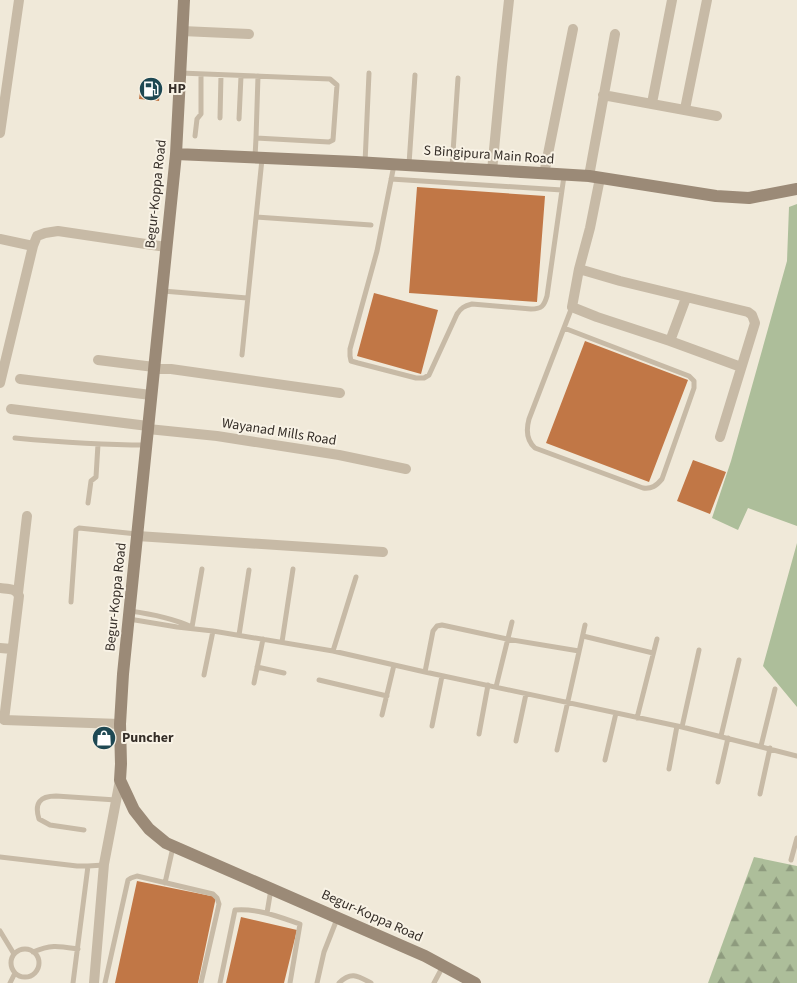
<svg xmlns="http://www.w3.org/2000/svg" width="797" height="983" viewBox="0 0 797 983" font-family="'Source Sans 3',sans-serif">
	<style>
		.grass { fill: #adbe9a }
		.forest { fill: url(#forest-firs) }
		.building { fill: #c17746 }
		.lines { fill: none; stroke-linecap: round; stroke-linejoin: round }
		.lane { stroke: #c7baa6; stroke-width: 5 }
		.street { stroke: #c7baa6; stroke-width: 10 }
		.secondary { stroke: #9b8a77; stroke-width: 12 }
		.labels { text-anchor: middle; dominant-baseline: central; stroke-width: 4; stroke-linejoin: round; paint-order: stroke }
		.poi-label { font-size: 14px; font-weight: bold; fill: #342d27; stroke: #f8f2e5; text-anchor: start }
		.street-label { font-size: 14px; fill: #342d27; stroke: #f8f2e5 }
	</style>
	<defs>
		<pattern id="forest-firs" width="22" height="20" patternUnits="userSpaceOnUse" patternTransform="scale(1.25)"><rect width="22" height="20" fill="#adbe9a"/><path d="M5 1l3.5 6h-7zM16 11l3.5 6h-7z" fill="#8e9b7e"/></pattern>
	</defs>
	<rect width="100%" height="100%" fill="#f0e9d9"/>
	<path class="grass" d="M797 204V526L748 508 738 530 712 518 731 461 787 261 789 207Z
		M797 543V707L763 666Z"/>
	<path class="forest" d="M754 857 797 866V983H708Z"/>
	<path class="building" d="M141 83 161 85 159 101 139 99Z
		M417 187 545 196 537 302 409 293Z
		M374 293 438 310 421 374 357 356Z
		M585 341 688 380 649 482 546 443Z
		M693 460 726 472 710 514 677 501Z
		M137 881 216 897 198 983H115Z
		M241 917 297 930 284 983H226Z"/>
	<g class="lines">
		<path class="lane" d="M180 73 330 79 337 85 333 140 329 142 256 138 255 157
			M220 118 221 75
			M239 119 241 76
			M195 136 197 119 201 114V74
			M256 138 258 76
			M365 163 369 73
			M409 164 415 75
			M394 165 377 251 350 349V356L351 361 358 363 416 378H424L429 375 457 314C461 308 464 306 472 304L531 309C542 309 544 306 547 296L564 176
			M452 167 458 78
			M391 179 562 190
			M256 217 371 225
			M163 291 247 298
			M564 328 689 376 694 381V388L662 479C656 486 652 489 643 488L535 448C526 440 526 430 529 419L572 307
			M242 355 262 159
			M15 438C58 442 102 445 146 445
			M88 503 91 481 96 477 98 444
			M71 602 76 530 79 528 137 534
			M130 611C152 614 172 618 192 627
			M129 619 177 627 213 631 333 651 425 672 682 727 797 756
			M192 627 202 569
			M239 635 249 570
			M583 636 653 653
			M282 642 293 569
			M333 651 356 577
			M257 667 284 673
			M425 672 433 631 437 626 442 625 507 639 579 651
			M204 675 213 631
			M319 680 387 696
			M254 683 263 639
			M496 687 512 622
			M382 715 394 665
			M637 718 657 639
			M432 726 442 676
			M682 727 699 650
			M479 734 488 685
			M721 736 739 660
			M516 741 526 694
			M761 746 775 689
			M557 750 585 625
			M605 760 616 713
			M669 769 677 726
			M718 782 728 738
			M760 794 770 748
			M84 830 50 825 39 819C34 803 40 796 56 796L116 800
			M0 857 77 866H88L104 865
			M791 860 797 838
			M165 883 173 847
			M267 913 271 889
			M0 931 14 954
			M11 963a14 14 0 1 1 28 0a14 14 0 1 1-28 0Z
			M33 952C51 944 59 946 78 949
			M10 983 15 973
			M73 983 88 866
			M105 983 128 880 131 878 137 876 213 894 217 898 219 904 201 983
			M220 983 235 910C257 908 279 917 300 924L290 983
			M317 983 324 952 337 919
			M339 983C351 971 358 976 371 983
			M434 983 443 966"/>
		<path class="street" d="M182 31 249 34
			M603 95 717 116
			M652 103 672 0
			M685 109 707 0
			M0 133 19 0
			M492 171 502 65 509 0
			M544 174 573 29
			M589 176 615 34
			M600 178 590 228 579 269 620 281 748 312 752 315 755 323 720 437
			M0 239 33 246
			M579 269 572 307 597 317 670 341 686 298
			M670 341 741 367
			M98 360 154 367
			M154 369H171L340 393
			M20 379 151 395
			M0 383 33 246 37 236 45 233 58 231 166 247
			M11 409 148 426
			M148 429 217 436 339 455 406 469
			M137 536 383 552
			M0 588C8 589 16 588 19 596L4 720 120 724
			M18 593 27 516
			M0 648 12 649
			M94 983 104 864 120 780"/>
		<path class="secondary" d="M184 0 176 154 123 674 120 724 121 764 120 780 134 810 149 829 166 843 425 956 475 983
			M176 154 356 162 589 176 716 196 749 198 797 189"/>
	</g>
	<defs>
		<g id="fuel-disc" transform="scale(1.25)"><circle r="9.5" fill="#1e4853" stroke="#f8f2e5"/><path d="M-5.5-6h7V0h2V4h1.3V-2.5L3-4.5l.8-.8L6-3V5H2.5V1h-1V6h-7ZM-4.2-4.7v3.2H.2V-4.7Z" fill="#fff"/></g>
		<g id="shop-disc" transform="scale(1.25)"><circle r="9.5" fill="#1e4853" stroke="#f8f2e5"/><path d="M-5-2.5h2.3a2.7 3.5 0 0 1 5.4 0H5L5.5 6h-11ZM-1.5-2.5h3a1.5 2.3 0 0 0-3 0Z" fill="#fff"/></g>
	</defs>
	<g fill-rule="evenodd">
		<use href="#fuel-disc" x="151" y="89"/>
		<use href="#shop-disc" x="104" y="738"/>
	</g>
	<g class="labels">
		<g class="poi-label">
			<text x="168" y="89">HP</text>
			<text x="122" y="738">Puncher</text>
		</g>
		<g class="street-label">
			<text transform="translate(489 155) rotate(4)">S Bingipura Main Road</text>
			<text transform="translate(156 194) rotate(-84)">Begur-Koppa Road</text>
			<text transform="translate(279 432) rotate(9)">Wayanad Mills Road</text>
			<text transform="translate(116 597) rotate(-84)">Begur-Koppa Road</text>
			<text transform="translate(372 916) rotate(24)">Begur-Koppa Road</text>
		</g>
	</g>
</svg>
